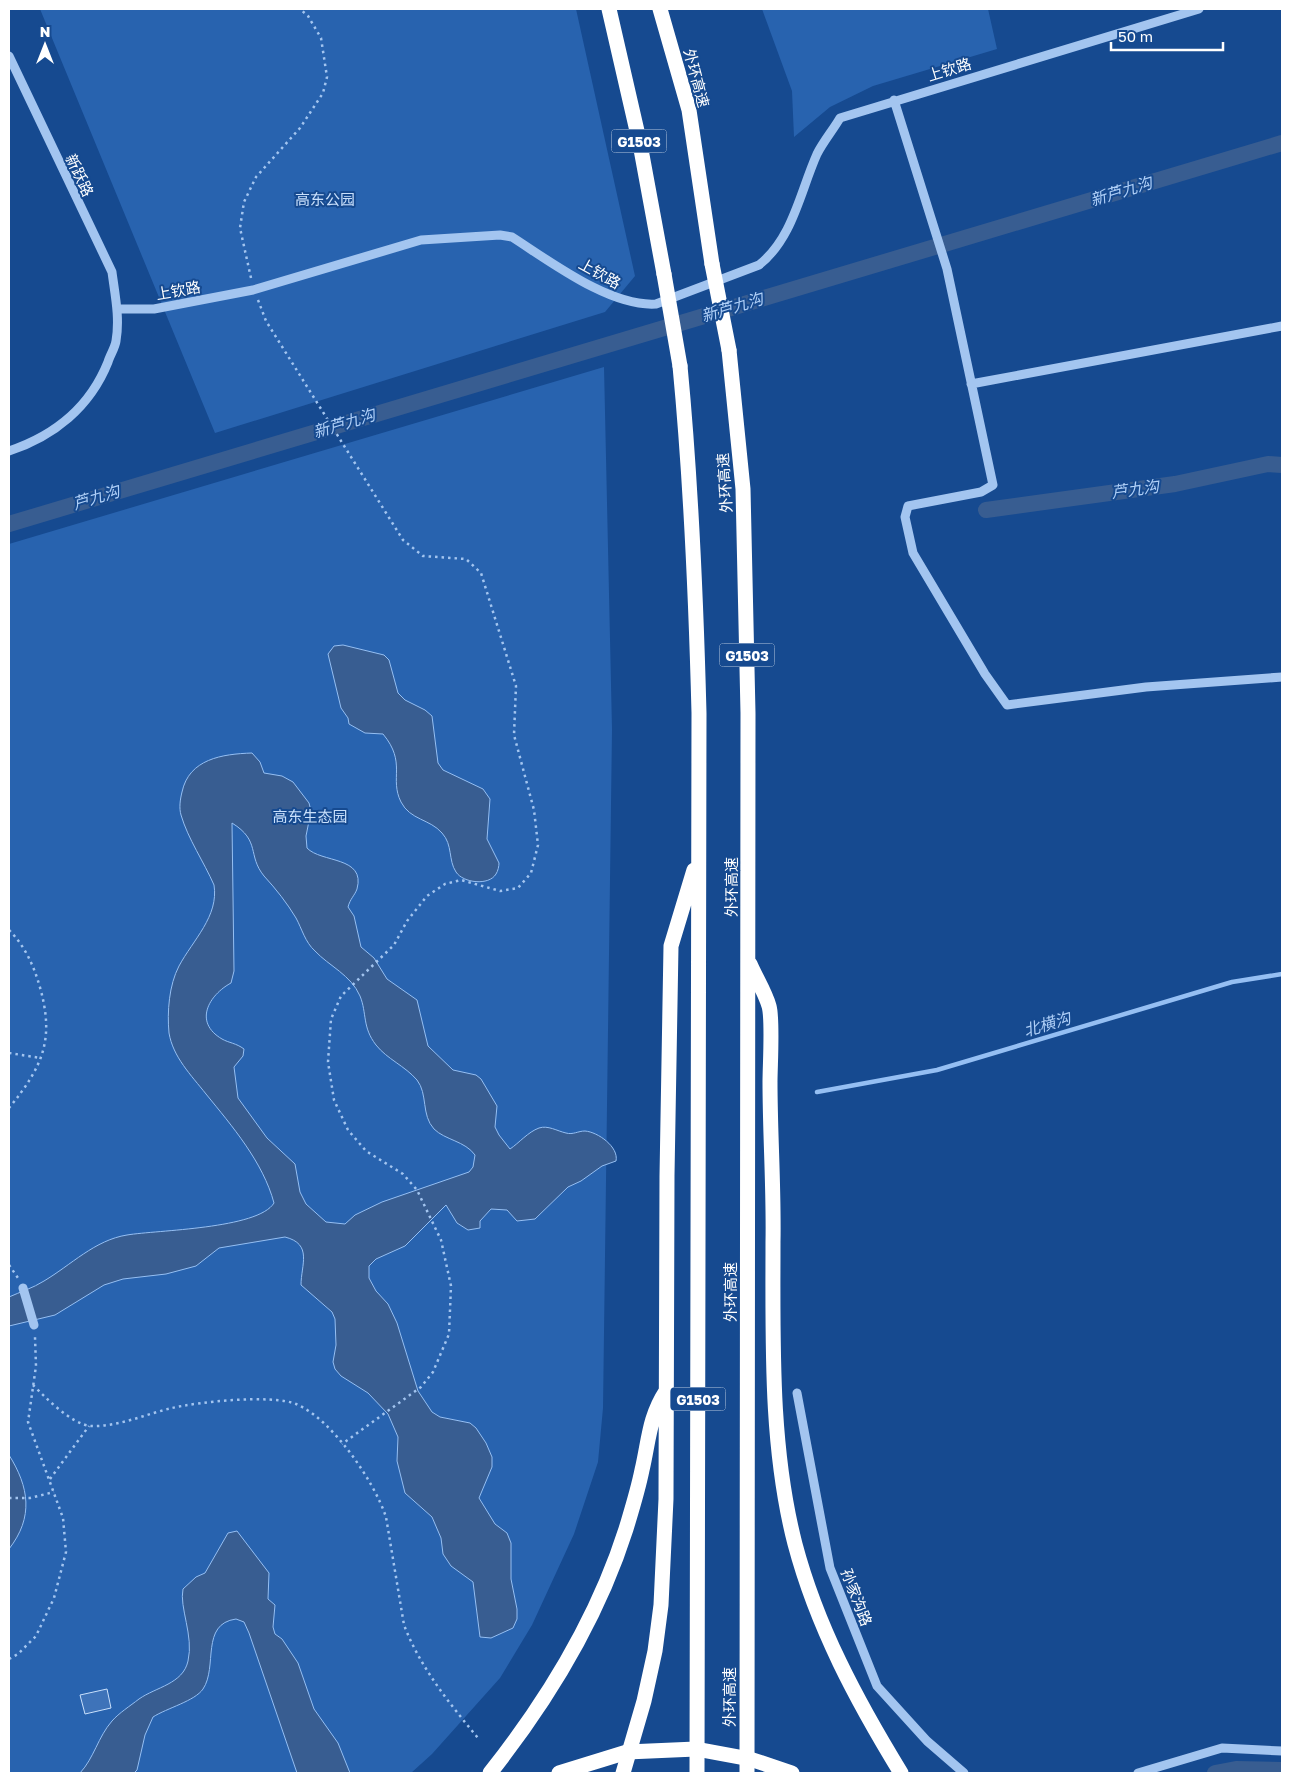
<svg xmlns="http://www.w3.org/2000/svg" width="1291" height="1782" viewBox="0 0 1291 1782" font-family="'Golos Text','Noto Sans SC',sans-serif">
	<style>
		.green { fill: #2863af }
		.water { fill: #385d91; stroke: #95bff3; fill-rule: evenodd }
		.lines { fill: none; stroke-linecap: round; stroke-linejoin: round }
		.stream { stroke: #95bff3; stroke-width: 4.5 }
		.canal { stroke: #385d91; stroke-width: 16 }
		.building { fill: #3e73b9; stroke: #c9e0fc }
		.path { stroke: #a3c5f0; stroke-width: 2.5; stroke-dasharray: 2.5 4; stroke-linecap: butt }
		.minor { stroke: #a3c5f0; stroke-width: 9 }
		.highway { stroke: #fff; stroke-width: 15 }
		.highway-bridge { stroke: #fff; stroke-width: 15 }
		.labels { text-anchor: middle; dominant-baseline: central; stroke-width: 4; stroke-linejoin: round; paint-order: stroke }
		.shield { fill: #164a90; stroke: #b9c9de; stroke-width: 1 }
		.shield-label { font-size: 14px; font-weight: bold; fill: #fff }
		.street-label { font-size: 15px; fill: #fff; stroke: #164a90 }
		.park-label { font-size: 15px; fill: #c9e0fc; stroke: #164a90 }
		.water-label { font-size: 16px; font-style: italic; fill: #afcff7; stroke: #164a90 }
	</style>
	<rect width="100%" height="100%" fill="#164a90"/>
	<path class="green" d="M40 9H576L635 276 605 312 215 433Z
		M762 9H988L997 49 873 86 830 107 794 137 792 91Z
		M604 367 612 729 603 1408 598 1462 574 1534 532 1625 500 1678 432 1754 411 1773H9V544Z"/>
	<path class="water" d="M343 645 384 655 389 660 398 693 405 700 425 710 432 716 438 763 443 770 483 789 490 799 487 839 499 863C499 866 498 871 496 874 489 886 463 883 456 872 448 860 453 845 442 833 430 819 410 820 401 802 389 778 407 763 383 734L365 733 349 724 348 718 341 708 328 654 334 646Z
		M252 753 260 762 264 773 282 776 293 782 309 803 311 811 306 836 307 848C321 863 366 856 357 889 355 895 350 899 348 907L354 916 361 947 374 958 387 979 417 1000 428 1046 453 1070 476 1075 481 1079 497 1106 495 1127 499 1135 510 1149C519 1143 528 1132 539 1128 548 1125 557 1131 566 1133 573 1135 578 1131 585 1131 598 1132 619 1147 616 1161L602 1166 581 1181 568 1187 535 1219 517 1221 507 1210 491 1209 480 1221V1228L468 1230 457 1223 446 1205 405 1246 376 1259 369 1266V1278L376 1291 388 1304 397 1323 418 1391 432 1412 440 1417 470 1423 476 1428 486 1443 492 1457V1467L479 1498 495 1524 507 1533 511 1543V1579L517 1609V1619L513 1628 491 1638 480 1637 473 1582 451 1566 443 1554 441 1538 432 1517 405 1493 397 1461 398 1437 388 1414 368 1393 341 1376 335 1369 333 1362 336 1345 335 1319 332 1312 301 1285C301 1265 313 1244 285 1237L219 1248 196 1266 166 1274 123 1279 104 1285 55 1315 9 1326V1297C20 1292 33 1288 44 1281 71 1265 95 1240 127 1235 157 1230 258 1229 274 1203 263 1162 232 1126 206 1094 191 1075 173 1057 169 1033 167 1012 169 985 179 966 193 940 219 916 214 885 204 862 188 839 181 815 179 808 180 800 182 792 189 759 222 754 252 753ZM232 823C261 841 247 855 264 876 276 889 287 903 296 918 302 929 305 942 315 951 329 966 351 975 360 996 367 1013 362 1027 376 1045 387 1059 405 1066 417 1080 428 1094 421 1115 434 1129 445 1140 465 1141 475 1155L473 1167 469 1172 382 1202 355 1215 345 1224 326 1222 306 1204 300 1192 295 1164 267 1138 238 1098 234 1067 243 1056 244 1049C236 1043 229 1043 222 1039 193 1022 209 995 231 983L234 971Z
		M9 1455C29 1487 34 1517 9 1549Z
		M237 1531 269 1573 268 1599 275 1605 273 1627 275 1634 282 1639 298 1663 314 1709 338 1743 350 1773H297L249 1633 244 1622 236 1619C200 1624 218 1667 203 1689 195 1701 167 1708 153 1717L145 1735 137 1770 134 1773H80C94 1758 98 1737 112 1721 119 1713 130 1706 139 1699 156 1687 183 1684 188 1661 194 1636 179 1607 183 1589L196 1577 205 1573 228 1533Z"/>
	<g class="lines">
		<path class="stream" d="M817 1092 937 1070 1232 982 1282 974"/>
		<path class="canal" d="M986 510 1175 484 1268 464 1282 465
			M9 524 1282 143
			M1215 1773 1236 1769 1282 1770"/>
	</g>
	<path class="building" d="M107 1689 111 1708 85 1714 80 1695Z"/>
	<g class="lines">
		<path class="path" d="M251 278 240 228 244 202 256 177 300 128 323 93 327 77 321 38 308 16 300 9
			M258 300 266 321 403 540 423 556 466 559 481 573 516 686 514 735 534 810 538 845 531 873 518 888 500 891 461 880 445 884 427 896 407 921 394 945 341 996 331 1019 328 1062 334 1100 348 1130 366 1151 403 1174 417 1190 441 1240 451 1286 449 1334 433 1372 421 1387 342 1444
			M9 930C24 945 33 964 39 984 55 1038 44 1065 9 1108
			M9 1053 41 1058
			M9 1265 18 1278
			M33 1385C46 1398 71 1424 91 1426 118 1427 146 1414 172 1408 198 1402 271 1394 296 1404 332 1419 374 1481 386 1517L404 1625C420 1667 449 1703 478 1738
			M50 1479 89 1426
			M9 1498H30L54 1492
			M9 1659 18 1654 36 1636 54 1598 66 1552 63 1518 28 1422 36 1366 35 1337"/>
		<path class="minor" d="M9 56 112 272C115 295 120 318 116 341 115 348 110 355 108 362 90 407 54 436 9 451
			M894 100 947 269 993 485 981 492 908 506 905 517 913 553 985 674 1007 705 1146 687 1282 677
			M117 309H154L253 290 421 240 500 235 512 237C551 262 610 307 656 304L759 265C793 238 800 192 817 154 823 142 833 130 840 118L1199 9
			M971 384 1282 326
			M23 1288 34 1325
			M797 1393 830 1568 877 1686 927 1741 964 1773
			M1138 1773 1222 1748 1282 1751"/>
		<path class="highway" d="M609 9 640 144 664 274
			M660 9 689 110 712 264
			M729 350 743 489 748 713 747 1773
			M680 366C691 481 696 597 699 713L697 1773
			M750 964C756 978 765 992 769 1006 773 1019 770 1065 770 1082 770 1135 774 1189 773 1242 773 1342 770 1447 795 1544 817 1627 857 1701 901 1773
			M490 1773C547 1701 598 1617 626 1529 632 1509 638 1490 642 1470 649 1440 649 1417 666 1391
			M623 1773 644 1701 655 1651 661 1605 666 1499 667 1176 671 946 694 870"/>
		<path class="highway-bridge" d="M712 264 729 350
			M664 274 680 366
			M559 1773 627 1752 696 1749 750 1759 792 1773"/>
	</g>
	<g class="labels">
		<g class="shield">
			<rect x="611.5" y="129.5" width="55" height="23" rx="4"/>
			<rect x="719.5" y="643.5" width="55" height="23" rx="4"/>
			<rect x="670.5" y="1387.5" width="55" height="23" rx="4"/>
		</g>
		<g class="shield-label">
			<text x="639" y="141">G1503</text>
			<text x="747" y="655">G1503</text>
			<text x="698" y="1399">G1503</text>
		</g>
		<g class="street-label">
			<text transform="translate(949 69) rotate(-17)">上钦路</text>
			<text transform="translate(697 78) rotate(75)">外环高速</text>
			<text transform="translate(80 175) rotate(65)">新跃路</text>
			<text transform="translate(600 273) rotate(29)">上钦路</text>
			<text transform="translate(178 290) rotate(-10)">上钦路</text>
			<text transform="translate(724 483) rotate(-94)">外环高速</text>
			<text transform="translate(731 887) rotate(-90)">外环高速</text>
			<text transform="translate(730 1292) rotate(-90)">外环高速</text>
			<text transform="translate(857 1597) rotate(69)">孙家沟路</text>
			<text transform="translate(729 1697) rotate(-90)">外环高速</text>
		</g>
		<g class="park-label">
			<text x="325" y="199">高东公园</text>
			<text x="310" y="816">高东生态园</text>
		</g>
		<g class="water-label">
			<text transform="translate(1121 191) rotate(-17)">新芦九沟</text>
			<text transform="translate(732 307) rotate(-17)">新芦九沟</text>
			<text transform="translate(344 423) rotate(-17)">新芦九沟</text>
			<text transform="translate(1135 489) rotate(-8)">芦九沟</text>
			<text transform="translate(96 497) rotate(-17)">芦九沟</text>
			<text transform="translate(1047 1024) rotate(-17)">北横沟</text>
		</g>
	</g>
	<rect width="1291" height="1782" fill="none" stroke="#ffffff" stroke-width="20"/>
	<g transform="translate(45 45)" stroke="#164a90" stroke-width="4" paint-order="stroke">
	<path d="M0-4L9 19L0 12L-9 19Z" fill="#ffffff"/>
	<text y="-8" font-size="14" font-weight="bold" text-anchor="middle" fill="#ffffff">N</text>
	</g>
	<path d="M1111 42v8h112v-8" fill="none" stroke="#ffffff" stroke-width="2.5"/>
	<text x="1118" y="42" font-size="15" fill="#ffffff" stroke="#164a90" stroke-width="4" paint-order="stroke">50 m</text>
</svg>
